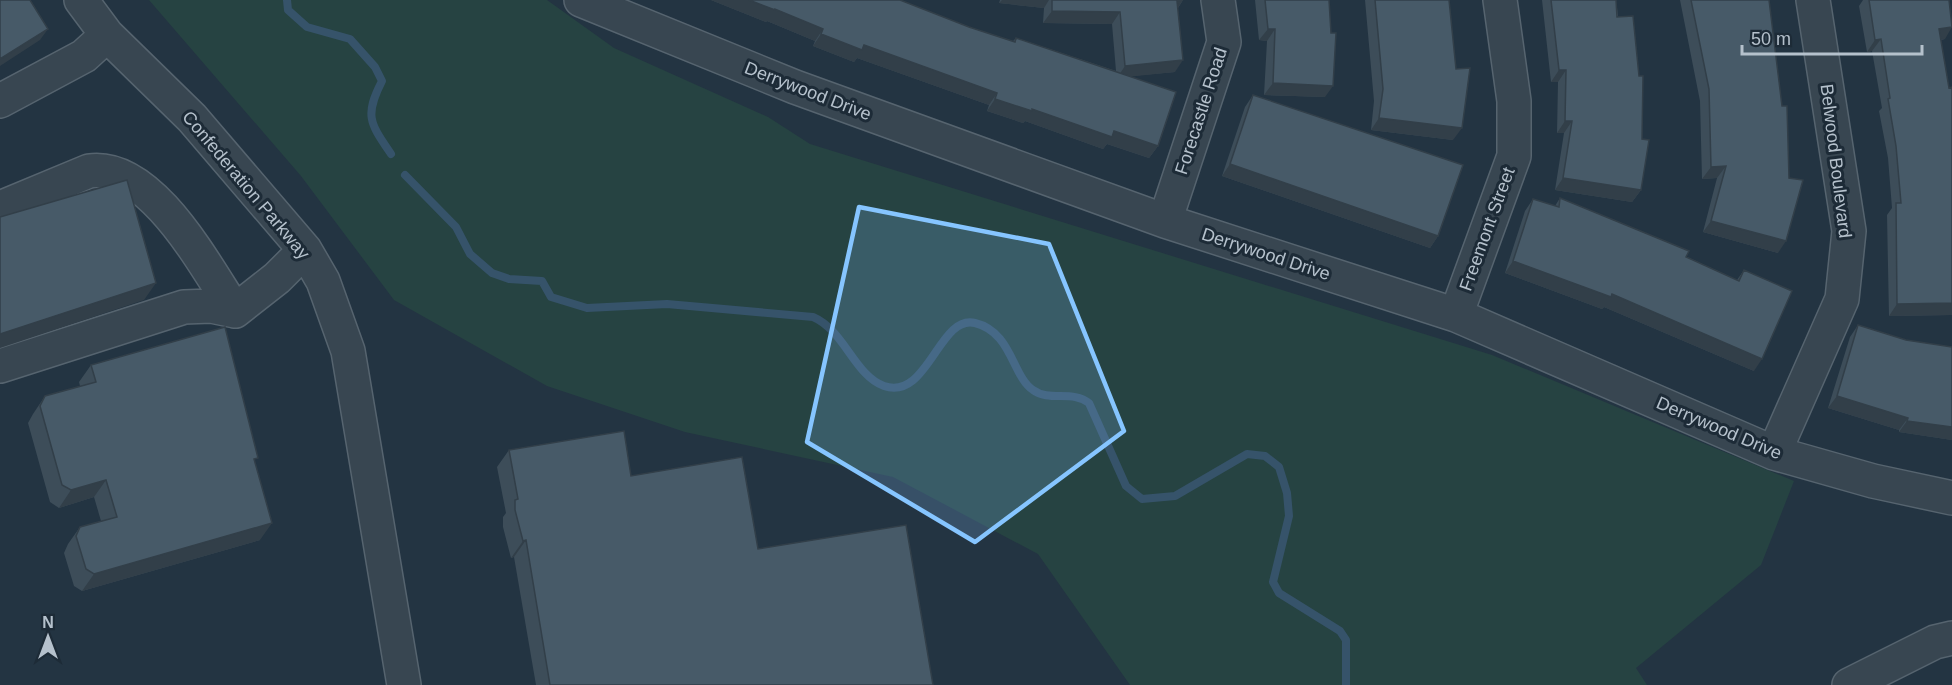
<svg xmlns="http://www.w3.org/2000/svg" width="1952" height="685" viewBox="0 0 1952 685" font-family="Helvetica,sans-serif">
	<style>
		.green { fill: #264342 }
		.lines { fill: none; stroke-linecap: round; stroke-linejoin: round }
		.stream { stroke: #36536a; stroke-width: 8 }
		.minor-casing { stroke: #56646f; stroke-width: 36 }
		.minor { stroke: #384651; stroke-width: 33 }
		.wall { fill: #3d4d59 }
		.shaded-wall { fill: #323f49 }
		.building { fill: #475a68; stroke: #323f49; stroke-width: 1.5 }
		.marked { fill: #86c5ff; fill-opacity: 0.2; stroke: #86c5ff; stroke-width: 4.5; stroke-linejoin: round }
		.labels { text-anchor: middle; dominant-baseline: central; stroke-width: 6; stroke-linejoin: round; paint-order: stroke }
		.street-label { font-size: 18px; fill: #b5c1cc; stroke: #1d2b37 }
	</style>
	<rect width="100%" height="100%" fill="#233442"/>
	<path class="green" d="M149 0H547L614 48 768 117 810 144 1492 355 1794 481 1761 565 1636 668 1647 685H1130L1038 554 893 477 685 432 547 386 394 300 301 176Z"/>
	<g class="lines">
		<path class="stream" d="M287 0 288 10 307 27 350 39 375 67 382 81C364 116 370 123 391 154
			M405 175 456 227 470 254 492 273 509 279 542 281 551 297 587 308 667 304 813 317C844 330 855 376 884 386 928 401 939 314 975 323 1012 332 1012 376 1033 390 1049 402 1073 390 1089 403L1126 486 1142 499 1175 496 1247 454 1265 456 1279 467 1287 493 1289 516 1273 582 1279 593 1340 631 1346 640V685"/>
		<g class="minor-casing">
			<path id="minor" d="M81 0 107 35 192 118 305 250 323 281 348 351 404 685
				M581 0 795 87 1165 221 1456 315 1774 453 1873 481 1952 498
				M0 101 84 56 107 35
				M0 208 89 171C151 162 205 266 235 311
				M1165 221 1224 42 1218 0
				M1456 315 1514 156V101L1500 0
				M0 366 184 307 211 306 235 311 277 278 305 250
				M1774 453 1842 299 1849 231 1813 0
				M1849 685 1935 642 1952 638"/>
		</g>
		<use href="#minor" class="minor"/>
	</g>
	<path class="wall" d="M711 0H900L969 27 1013 41 1016 38 1116 71 1112 24 1043 23 1044 8 999 3 1000 0H1183L1178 8 1175 72 1131 76 1158 146 1149 158 1107 144 1103 149 1025 121 1023 123 987 111 989 105 857 58 854 62 813 46 815 41 767 21 766 22Z
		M1255 0H1329L1325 97 1264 95 1267 41 1259 40Z
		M1365 0H1449L1456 69 1453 140 1371 130 1374 101Z
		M1542 0H1616L1641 190 1632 202 1555 190 1564 133H1557L1558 82H1551Z
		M1680 0H1769L1778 253 1703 232 1717 178 1702 179 1700 101Z
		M1863 0H1949L1945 39 1941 40 1952 315 1889 316 1887 215 1892 208 1888 158 1879 111 1882 108 1872 51 1867 52 1859 6Z
		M1253 95 1438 236 1430 248 1222 176 1245 107Z
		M1560 198 1737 280 1744 270 1754 371 1604 307 1602 309 1505 273 1525 211 1533 199 1555 206Z
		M1858 325 1952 440 1899 432V430L1828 408 1850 337Z
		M91 365 255 462 260 540 82 591 74 586 64 553 68 544 80 527 101 521 94 497 59 508 50 502 28 423 33 414 45 396 80 386 79 382Z
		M509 450 631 476 758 549 933 685H536L514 557 511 558 503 527V517L506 513 497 467Z"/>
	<path class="shaded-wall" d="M711 0H749L775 9 823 29 815 41 767 21 766 22Z
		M1002 0H1049L1044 8 999 3Z
		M1183 0 1175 12 1177 1Z
		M1052 11 1120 12 1112 24 1043 23Z
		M1952 27 1945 39 1931 41 1939 29Z
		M48 29 40 40 0 66V59Z
		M1268 29H1275L1267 41 1259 40Z
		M821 34 864 45 997 93 989 105 857 58 854 62 813 46Z
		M1881 39 1872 51 1867 52 1875 40Z
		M1183 60 1175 72 1117 78 1125 66Z
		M1559 70H1566L1558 82H1551Z
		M1273 83 1333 86 1325 97 1264 95Z
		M995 99 1114 131 1158 146 1149 158 1107 144 1103 149 1025 121 1023 123 987 111Z
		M1379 118 1462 128 1453 140 1371 130Z
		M1565 121H1572L1564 133H1557Z
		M1230 164 1438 236 1430 248 1222 176Z
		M1726 166 1717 178 1702 179 1711 167Z
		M1563 178 1641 190 1632 202 1555 190Z
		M1711 221 1786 241 1778 253 1703 232Z
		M1513 261 1612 294 1762 359 1754 371 1604 307 1602 309 1505 273Z
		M156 283 144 300 0 348V334Z
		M1952 303V315L1889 316 1897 304Z
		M1837 396 1908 418 1899 430 1828 408Z
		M1907 421 1952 427V440L1899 432Z
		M106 480 94 497 59 508 71 490Z
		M272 523 260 540 82 591 94 574Z
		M526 540 514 557 511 558 523 541Z"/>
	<path class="building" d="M0 0H30L48 29 0 59Z
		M749 0H900L969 27 1015 42 1016 38 1176 92 1158 146 1114 131 1112 137 1032 109V111L995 99 997 93 864 45 862 50 821 34 823 29 775 9V10Z
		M1052 0H1183L1177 1 1183 60 1125 66 1120 12 1052 11Z
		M1265 0H1329L1331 33H1336L1333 86 1273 83 1275 29H1268Z
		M1375 0H1449L1456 69 1470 68 1462 128 1379 118 1383 89Z
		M1551 0H1616L1617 17 1633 16 1639 76H1643L1642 139 1649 140 1641 190 1563 178 1572 121H1565L1566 70H1559Z
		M1691 0H1769L1782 106H1787L1789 178 1803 180 1786 241 1711 221 1726 166 1711 167 1709 89Z
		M1869 0H1949L1952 27 1939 29 1949 88 1952 87V303L1897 304 1896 203H1901L1896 146 1888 99 1890 98 1881 39 1875 40Z
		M1253 95 1463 165 1438 236 1230 164Z
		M127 180 156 283 0 334V217Z
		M1560 198 1689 251 1686 257 1739 281 1744 270 1792 291 1762 359 1612 294 1611 297 1513 261 1533 199 1559 207Z
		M1858 325 1906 340 1952 347V427L1907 421 1908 418 1837 396Z
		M225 327 258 458 254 459 272 523 94 574 86 569 76 536 80 527 117 517 106 480 71 490 62 485 40 406 45 396 96 382 91 365Z
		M624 431 631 476 742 457 758 549 906 525 933 685H550L526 540 523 541 515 510V500L518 499 509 450Z"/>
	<path class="marked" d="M859 207 1049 244 1124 431 975 542 807 442Z"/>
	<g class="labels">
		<g class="street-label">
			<text transform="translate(808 91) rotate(21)">Derrywood Drive</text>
			<text transform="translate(1201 111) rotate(-72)">Forecastle Road</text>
			<text transform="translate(1836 161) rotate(83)">Belwood Boulevard</text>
			<text transform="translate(246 185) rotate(50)">Confederation Parkway</text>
			<text transform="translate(1487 229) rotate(-70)">Freemont Street</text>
			<text transform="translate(1266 254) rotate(18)">Derrywood Drive</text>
			<text transform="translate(1719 428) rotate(23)">Derrywood Drive</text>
		</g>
	</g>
	<g transform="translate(48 637)" stroke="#1d2b37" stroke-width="4.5" paint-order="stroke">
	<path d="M0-4.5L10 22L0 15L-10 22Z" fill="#b5c1cc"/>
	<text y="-9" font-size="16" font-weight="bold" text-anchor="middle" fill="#b5c1cc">N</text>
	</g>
	<path d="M1742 45v9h180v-9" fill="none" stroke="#b5c1cc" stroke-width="3"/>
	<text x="1751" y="45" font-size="18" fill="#b5c1cc" stroke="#1d2b37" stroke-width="4.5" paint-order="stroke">50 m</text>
</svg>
